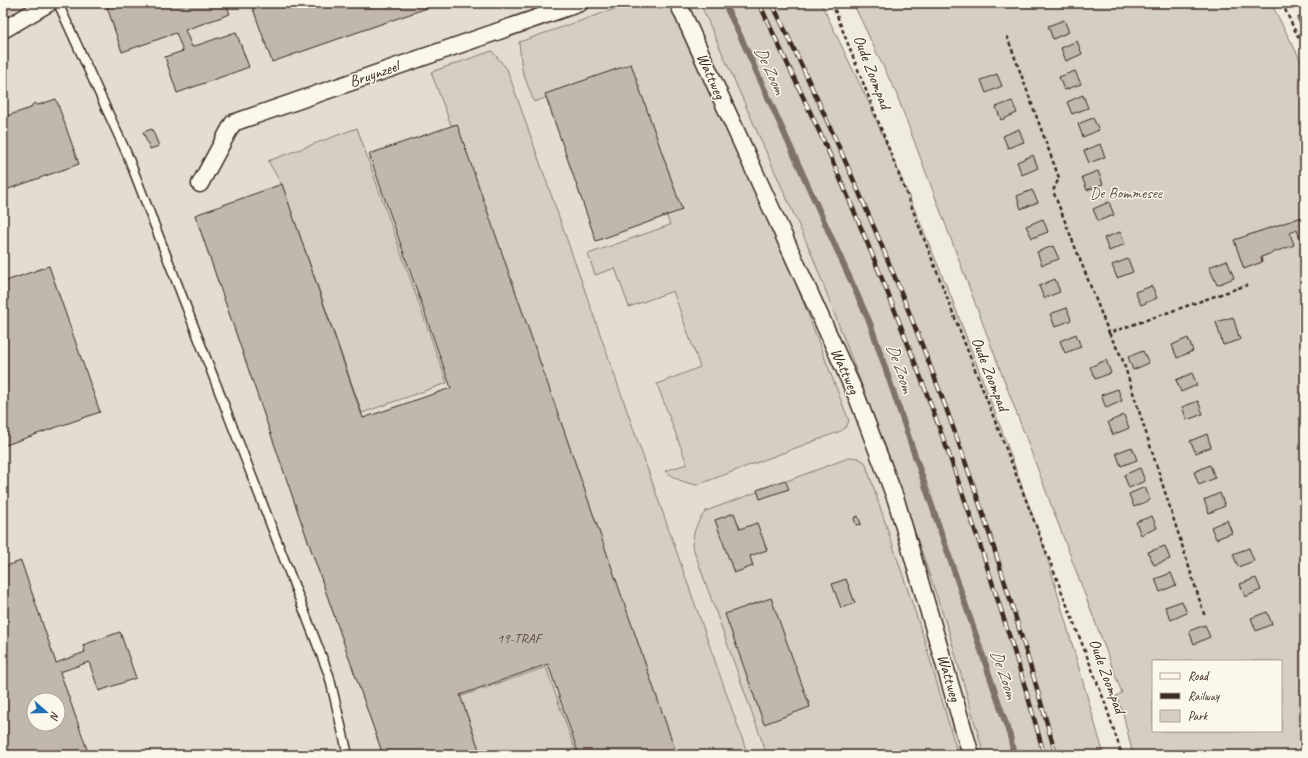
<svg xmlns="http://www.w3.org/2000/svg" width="1308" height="758" viewBox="0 0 1308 758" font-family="Caveat,sans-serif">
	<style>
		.built { fill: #e2dcd1; fill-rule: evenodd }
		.green { fill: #d5cec3; stroke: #887c70; fill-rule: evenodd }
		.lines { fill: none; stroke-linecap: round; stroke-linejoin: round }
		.stream { stroke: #7f7367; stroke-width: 6 }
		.building { fill: #c0b8ad; stroke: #3b2a1e; fill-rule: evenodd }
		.lane-casing { stroke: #3b2a1e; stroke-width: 11 }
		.street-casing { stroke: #3b2a1e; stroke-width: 19 }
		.path { stroke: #3b2a1e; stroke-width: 2.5; stroke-dasharray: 4 3; stroke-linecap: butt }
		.lane { stroke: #fbf7ec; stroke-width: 8 }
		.street { stroke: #fbf7ec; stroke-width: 16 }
		.rail-casing { stroke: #3b2a1e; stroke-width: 4.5 }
		.rail { stroke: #fbf7ec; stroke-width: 3; stroke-dasharray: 9; stroke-linecap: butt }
		.labels { text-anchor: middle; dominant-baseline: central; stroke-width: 3; stroke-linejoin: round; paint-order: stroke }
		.number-label { font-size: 14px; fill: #5c4e42 }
		.street-label { font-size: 16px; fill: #3b2a1e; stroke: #fbf7ec }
		.park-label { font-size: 16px; fill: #625347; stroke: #fbf7ec }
		.water-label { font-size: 17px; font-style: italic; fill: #635448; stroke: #fbf7ec }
	</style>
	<rect width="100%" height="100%" fill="#f0ebe0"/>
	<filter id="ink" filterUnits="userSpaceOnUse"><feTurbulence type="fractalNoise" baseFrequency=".025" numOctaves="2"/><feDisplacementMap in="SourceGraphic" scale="8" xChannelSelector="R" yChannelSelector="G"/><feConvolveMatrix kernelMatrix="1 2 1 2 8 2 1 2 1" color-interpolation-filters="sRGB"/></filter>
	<g filter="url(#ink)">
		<path class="built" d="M3 3H732L1006 755H3ZM34 700H58V724H34Z"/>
		<path class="green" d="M3 3H27L25 13 3 25Z
			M632 3H672L789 265 849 421 846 427 841 431 697 485C684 483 675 479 665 471L687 464 657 384 700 367 673 291 629 307 615 268 595 275 588 254 670 225 616 73 534 102 522 70 519 42Z
			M700 3H821L868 101 914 208 950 294 1002 431 1045 550 1104 755H984L949 632 890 459 812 255Z
			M853 3H1271L1300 59 1305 64V755H1133L1123 713 1116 696 1122 693 896 93ZM1153 661H1281V731H1153Z
			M492 51 507 69 748 755H675L454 125H451L431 72Z
			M357 128 447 383 362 413 282 185 268 161Z
			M851 457 858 458 865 462 924 639 958 755H767L692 545C694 530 696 523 706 511Z
			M546 667 577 755H480L459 697Z"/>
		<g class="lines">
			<path class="stream" d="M724 3 739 33 870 323 1010 736 1014 755"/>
		</g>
		<path class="building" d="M117 3H226L230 14 185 30 192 47 236 32 249 67 177 93 165 57 183 51 176 33 122 52 107 7Z
			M251 3H429L430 7 272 62Z
			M1305 15V35L1297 18Z
			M1064 20 1069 32 1053 39 1048 26Z
			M1077 41 1082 54 1066 61 1061 48Z
			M631 64 682 210 596 241 545 94Z
			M1075 71 1081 84 1064 90 1059 77Z
			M997 74 1002 86 986 93 981 80Z
			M1083 95 1088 108 1072 114 1067 102Z
			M56 99 79 164 3 191V117L31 108 32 105 34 103 38 105Z
			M1012 101 1017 113 1001 120 996 107Z
			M1093 118 1099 130 1083 137 1078 124Z
			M457 124 629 617 677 755H579L548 664 460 695 481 755H383L294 501 195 215 282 184 363 418 451 388 369 154Z
			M152 129 159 146 150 149 143 132Z
			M1019 129 1024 142 1008 148 1003 136Z
			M1100 144 1105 157 1089 163 1084 151Z
			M1033 155 1038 168 1022 175 1017 162Z
			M1098 171 1103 184 1087 190 1082 177Z
			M1032 190 1038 202 1021 209 1017 196Z
			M1109 202 1114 215 1098 221 1093 209Z
			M1305 216V253L1297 230 1290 233 1294 245 1261 257 1262 262 1244 269 1234 240Z
			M1043 219 1048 232 1032 238 1026 226Z
			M1120 232 1125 244 1109 251 1104 238Z
			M1053 246 1059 259 1042 265 1037 252Z
			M1128 259 1133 272 1117 278 1112 265Z
			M1227 260 1234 278 1217 285 1209 267Z
			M49 266 100 412 3 446V282Z
			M1055 279 1060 292 1044 298 1039 286Z
			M1152 286 1157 298 1141 305 1135 292Z
			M1067 308 1071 320 1055 327 1050 314Z
			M1233 317 1240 340 1223 345 1216 322Z
			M1076 334 1081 347 1065 353 1060 341Z
			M1188 338 1193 351 1177 358 1172 345Z
			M1143 351 1149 363 1133 370 1128 357Z
			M1106 360 1111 373 1095 379 1090 367Z
			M1192 373 1197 385 1181 392 1176 380Z
			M1118 389 1122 401 1106 408 1101 395Z
			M1198 401 1203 414 1187 420 1182 407Z
			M1124 415 1129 428 1113 435 1108 422Z
			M1207 434 1211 447 1196 453 1190 441Z
			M1132 447 1137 460 1121 466 1116 453Z
			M1210 465 1215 478 1199 485 1194 472Z
			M1140 468 1145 481 1129 488 1124 475Z
			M785 480 789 489 760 499 757 490Z
			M1145 487 1150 500 1134 507 1129 494Z
			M1220 493 1225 506 1209 513 1204 500Z
			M734 513 740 529 757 523 767 550 750 556 753 566 734 573 715 520Z
			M858 516 861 524 856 525 854 518Z
			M1152 516 1157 528 1141 535 1136 522Z
			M1227 520 1232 533 1216 539 1211 527Z
			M1165 546 1170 559 1154 565 1148 552Z
			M1249 548 1254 561 1238 567 1233 554Z
			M21 561 56 663 85 652 83 645 120 632 136 678 99 691 89 662 60 672 89 755H3V567ZM34 700H58V724H34Z
			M1171 573 1176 585 1160 592 1155 579Z
			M1256 578 1261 590 1245 597 1240 584Z
			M846 579 855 603 841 608 832 584Z
			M771 598 810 707 764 724 725 614Z
			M1182 601 1187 613 1171 620 1165 607Z
			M1267 612 1272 624 1256 631 1251 618Z
			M1205 625 1210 637 1194 644 1189 631Z"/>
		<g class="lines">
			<g class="lane-casing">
				<path id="lane" d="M58 3 127 154 329 675 348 755"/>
			</g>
			<g class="street-casing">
				<path id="street" d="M678 3 857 397 896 500 971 755
					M3 30 49 3
					M200 184 233 123 580 3"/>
			</g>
			<path class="path" d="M832 3 1104 700 1122 755
				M1282 3 1299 39 1305 41
				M1007 36 1059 178 1053 191 1109 333 1247 285
				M1109 333 1122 358 1205 617"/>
			<use href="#lane" class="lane"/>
			<use href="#street" class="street"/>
			<g class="rail-casing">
				<path id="rail" d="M759 3C781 51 804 98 826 146 892 296 951 450 1000 607 1016 656 1031 705 1044 755
					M772 3C836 136 895 270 946 408 988 522 1023 638 1056 755"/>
			</g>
			<use href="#rail" class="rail"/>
		</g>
	</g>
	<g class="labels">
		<g class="number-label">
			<text x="519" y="638">19-TRAF</text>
		</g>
		<g class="street-label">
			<text transform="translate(872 72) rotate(69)">Oude Zoompad</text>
			<text transform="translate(374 74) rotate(-19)">Bruynzeel</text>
			<text transform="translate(711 76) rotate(66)">Wattweg</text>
			<text transform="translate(845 371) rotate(66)">Wattweg</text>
			<text transform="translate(990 374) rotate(69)">Oude Zoompad</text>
			<text transform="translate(1107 676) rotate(70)">Oude Zoompad</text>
			<text transform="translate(949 678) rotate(74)">Wattweg</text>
		</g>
		<g class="park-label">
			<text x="1126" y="193">De Bommesee</text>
		</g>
		<g class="water-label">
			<text transform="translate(770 70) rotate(65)">De Zoom</text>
			<text transform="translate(900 368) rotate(71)">De Zoom</text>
			<text transform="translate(1004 674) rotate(71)">De Zoom</text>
		</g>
	</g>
	<rect width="1308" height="758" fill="none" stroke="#fbf7ec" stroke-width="16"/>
	<rect x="8" y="8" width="1292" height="742" fill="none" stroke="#3b2a1e" stroke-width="1.5" filter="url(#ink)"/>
	<rect x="1152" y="660" width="130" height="72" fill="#fbf7ec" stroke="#aea59a"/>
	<rect x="1160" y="673" width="20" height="6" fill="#fbf7ec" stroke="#aea59a"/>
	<text x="1188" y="680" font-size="12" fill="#3b2a1e">Road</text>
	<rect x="1160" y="693" width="20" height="6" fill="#3b2a1e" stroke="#aea59a"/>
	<text x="1188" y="700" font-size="12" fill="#3b2a1e">Railway</text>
	<rect x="1160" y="710" width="20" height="12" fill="#d5cec3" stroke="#aea59a"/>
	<text x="1188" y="720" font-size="12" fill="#3b2a1e">Park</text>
	<g transform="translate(46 712) rotate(110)"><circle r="19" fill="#fbf7ec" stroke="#aea59a"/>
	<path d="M0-3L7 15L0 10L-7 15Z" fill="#1f6fb2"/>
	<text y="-6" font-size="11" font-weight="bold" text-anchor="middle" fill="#3b2a1e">N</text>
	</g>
</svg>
